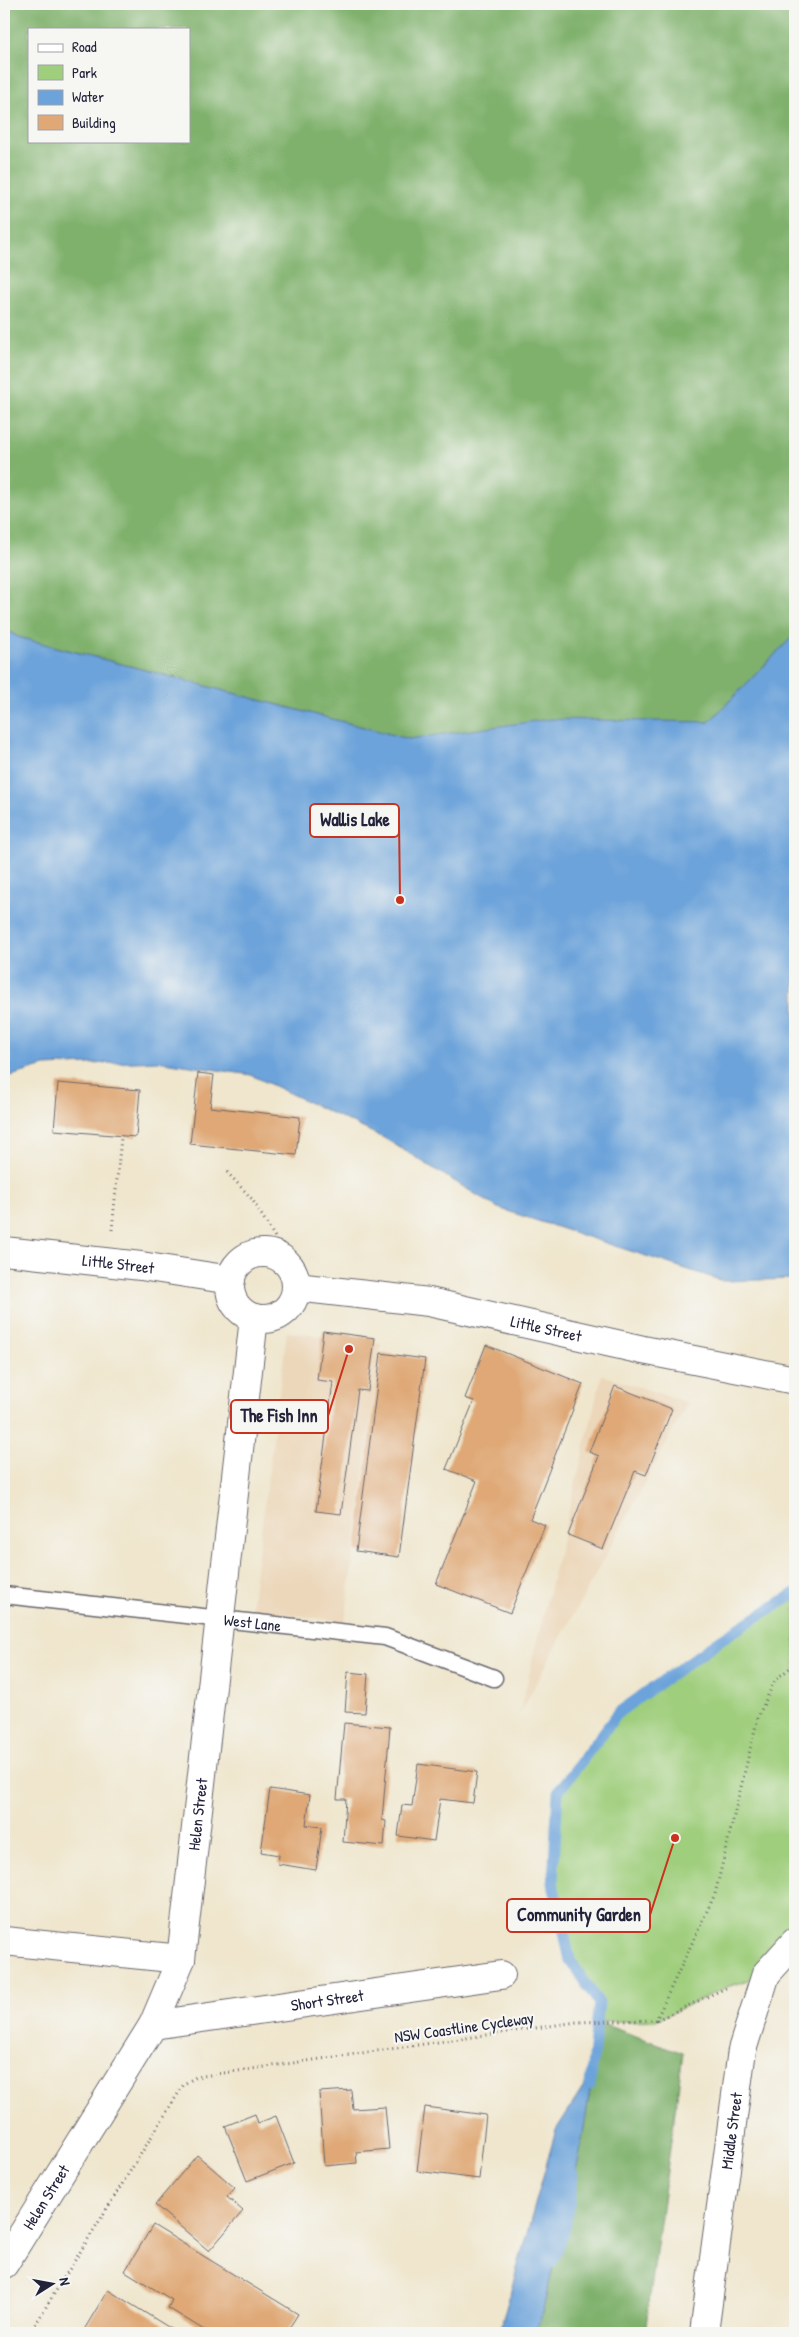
<svg xmlns="http://www.w3.org/2000/svg" width="799" height="2337" viewBox="0 0 799 2337" font-family="'Patrick Hand',sans-serif">
	<style>
		.built { fill: #ecd7ba }
		.green { fill: #9fce7c; stroke: #60785c }
		.forest { fill: #7fb16c; stroke: #506a54; fill-rule: evenodd }
		.water { fill: #6ca3da; stroke: #47628a }
		.lines { fill: none; stroke-linecap: round; stroke-linejoin: round }
		.stream { stroke: #6ca3da; stroke-width: 11 }
		.building { fill: #dfa876 }
		.service-casing { stroke: #6a676e; stroke-width: 19 }
		.minor-casing { stroke: #6a676e; stroke-width: 30 }
		.tertiary-casing { stroke: #6a676e; stroke-width: 30 }
		.path { stroke: #6a676e; stroke-width: 3; stroke-dasharray: 1 4; stroke-linecap: butt }
		.service { stroke: #fff; stroke-width: 16 }
		.minor { stroke: #fff; stroke-width: 28 }
		.tertiary { stroke: #fff; stroke-width: 28 }
		.labels { text-anchor: middle; dominant-baseline: central; stroke-width: 4.5; stroke-linejoin: round; paint-order: stroke }
		.street-label { font-size: 16px; fill: #22223b; stroke: #f6f6f2 }
		.leader { fill: none; stroke: #c8321e; stroke-width: 2 }
		.callout-dot { fill: #c8321e; stroke: #f6f6f2; stroke-width: 2 }
		.callout { fill: #f6f6f2; stroke: #c8321e; stroke-width: 2 }
		.callout-label { font-size: 18px; text-anchor: middle; font-weight: bold; fill: #22223b }
	</style>
	<rect width="100%" height="100%" fill="#f6f6f2"/>
	<filter id="ink" filterUnits="userSpaceOnUse"><feTurbulence type="fractalNoise" baseFrequency=".02" numOctaves="2"/><feDisplacementMap in="SourceGraphic" scale="10" xChannelSelector="R" yChannelSelector="G"/><feConvolveMatrix kernelMatrix="1 2 1 2 8 2 1 2 1" color-interpolation-filters="sRGB"/></filter>
	<filter id="wash" filterUnits="userSpaceOnUse"><feTurbulence type="fractalNoise" baseFrequency=".0096" numOctaves="4" result="noise"/><feDisplacementMap in="SourceGraphic" scale="20" xChannelSelector="R" yChannelSelector="G"/><feGaussianBlur stdDeviation="1.12" result="paint"/><feColorMatrix in="noise" values="0 0 0 0 0 0 0 0 0 0 0 0 0 0 0 0 0 1.4 0 .05"/><feComposite in="paint" operator="in"/></filter>
	<g filter="url(#wash)">
		<rect width="100%" height="100%" fill="#efe6cd"/>
		<path class="built" d="M287 1332 381 1344 345 1622 251 1609Z
			M602 1375 688 1403 519 1715Z"/>
		<path class="green" d="M795 1593V1942L766 1974 727 1987 656 2020 597 2022 599 2003 570 1960 553 1883 558 1792 619 1712 720 1640Z"/>
		<path class="forest" d="M4 4H795V634L709 722 409 739 18 637 4 629ZM29 29H189V141H29Z
			M597 2022 683 2053 645 2333H532L541 2317 579 2158 593 2072Z"/>
		<path class="water" d="M4 629 18 637 409 739 549 719 709 722 795 634V1279L723 1281 498 1208 384 1138 251 1075 157 1061 45 1066 4 1078Z
			M593 2072 579 2158 541 2318 532 2333H499L556 2130Z"/>
		<g class="lines">
			<path class="stream" d="M590 2085 599 2003 570 1960 553 1883 558 1792 619 1712 720 1640 795 1593
				M551 2263 565 2231 573 2175"/>
		</g>
		<g id="blocks">
			<path class="building" d="M198 1073 214 1075 210 1107 300 1117 296 1155 190 1144Z
				M58 1083 140 1090 136 1137 54 1130Z
				M323 1331 375 1338 368 1391 358 1390 341 1514 316 1511 333 1382 317 1380Z
				M486 1345 583 1384 530 1519 545 1525 510 1613 436 1584 477 1481 446 1469 474 1401 465 1398Z
				M381 1353 425 1359 399 1557 356 1551Z
				M615 1386 672 1409 646 1475 635 1471 603 1549 568 1535 599 1456 589 1452Z
				M348 1672 368 1674 365 1713 345 1712Z
				M344 1723 390 1727 382 1820 386 1821 384 1846 343 1842 346 1799H337Z
				M418 1764 477 1772 473 1803 440 1799 434 1841 398 1836 402 1805 412 1806Z
				M270 1789 310 1795 306 1825 322 1827 316 1870 278 1864 279 1855 261 1852Z
				M351 2090 353 2109 385 2107 389 2149 356 2152 357 2163 324 2166 319 2092Z
				M425 2107 486 2115 479 2179 417 2171Z
				M255 2114 258 2123 276 2116 294 2163 247 2181 225 2126Z
				M197 2155 235 2188 227 2197 243 2211 209 2251 155 2205Z
				M153 2225 298 2314 286 2333H209L168 2308 172 2300 125 2271Z
				M108 2290 178 2333H82Z"/>
		</g>
	</g>
	<g filter="url(#ink)">
		<use href="#blocks" fill-opacity="0" stroke="#6a676e" stroke-width="1"/>
		<g class="lines">
			<g class="service-casing">
				<g id="service">
					<path id="s1" d="M4 1595 385 1637 494 1678"/>
				</g>
			</g>
			<g class="minor-casing">
				<g id="minor">
					<path d="M4 1941 181 1959"/>
					<path id="s2" d="M153 2025 501 1975"/>
					<path id="s3" d="M4 2264 153 2025 181 1959 254 1318"/>
					<path id="s4" d="M704 2333 742 2050 766 1974 795 1942"/>
				</g>
			</g>
			<g class="tertiary-casing">
				<g id="tertiary">
					<path id="s5" d="M4 1251 141 1266 231 1280"/>
					<circle cx="263" cy="1286" r="33"/>
					<path id="s6" d="M296 1287 429 1302 643 1350 795 1380"/>
				</g>
			</g>
			<path class="path" d="M227 1172 252 1199 276 1239
				M112 1230 121 1138
				M657 2020 726 1988
				M30 2333 184 2084 196 2077 577 2022 656 2020 715 1894 758 1717 775 1680 795 1664"/>
			<use href="#service" class="service"/>
			<use href="#minor" class="minor"/>
			<use href="#tertiary" class="tertiary"/>
		</g>
	</g>
	<g class="labels">
		<g class="street-label">
			<text stroke="none"><textPath href="#s5" startOffset="115">Little Street</textPath></text>
			<text stroke="none"><textPath href="#s6" startOffset="254">Little Street</textPath></text>
			<text stroke="none"><textPath href="#s1" startOffset="250">West Lane</textPath></text>
			<text stroke="none"><textPath href="#s3" startOffset="499">Helen Street</textPath></text>
			<text stroke="none"><textPath href="#s2" startOffset="176">Short Street</textPath></text>
			<text transform="translate(464 2027) rotate(-8)">NSW Coastline Cycleway</text>
			<text stroke="none"><textPath href="#s4" startOffset="204">Middle Street</textPath></text>
			<text stroke="none"><textPath href="#s3" startOffset="79">Helen Street</textPath></text>
		</g>
	</g>
	<path class="leader" d="M400 900L399 820M349 1349L328 1416M675 1838L650 1915"/>
	<g class="callout-dot">
		<circle cx="400" cy="900" r="5"/>
		<circle cx="349" cy="1349" r="5"/>
		<circle cx="675" cy="1838" r="5"/>
	</g>
	<g class="callout">
		<rect x="310" y="804" width="89" height="33" rx="5"/>
		<rect x="231" y="1400" width="97" height="33" rx="5"/>
		<rect x="507" y="1899" width="143" height="33" rx="5"/>
	</g>
	<g class="callout-label">
		<text x="355" y="826">Wallis Lake</text>
		<text x="279" y="1422">The Fish Inn</text>
		<text x="579" y="1921">Community Garden</text>
	</g>
	<rect width="799" height="2337" fill="none" stroke="#f6f6f2" stroke-width="20"/>
	<rect x="28" y="28" width="162" height="115" fill="#f6f6f2" stroke="#a1a1a9"/>
	<rect x="38" y="44" width="25" height="8" fill="#ffffff" stroke="#a1a1a9"/>
	<text x="72" y="52" font-size="15" fill="#22223b">Road</text>
	<rect x="38" y="65" width="25" height="15" fill="#9fce7c" stroke="#a1a1a9"/>
	<text x="72" y="78" font-size="15" fill="#22223b">Park</text>
	<rect x="38" y="90" width="25" height="15" fill="#6ca3da" stroke="#a1a1a9"/>
	<text x="72" y="102" font-size="15" fill="#22223b">Water</text>
	<rect x="38" y="115" width="25" height="15" fill="#dfa876" stroke="#a1a1a9"/>
	<text x="72" y="128" font-size="15" fill="#22223b">Building</text>
	<g transform="translate(52 2284) rotate(79)" stroke="#f6f6f2" stroke-width="4" paint-order="stroke">
	<path d="M0-4L9 19L0 12L-9 19Z" fill="#22223b"/>
	<text y="-8" font-size="14" font-weight="bold" text-anchor="middle" fill="#22223b">N</text>
	</g>
</svg>
